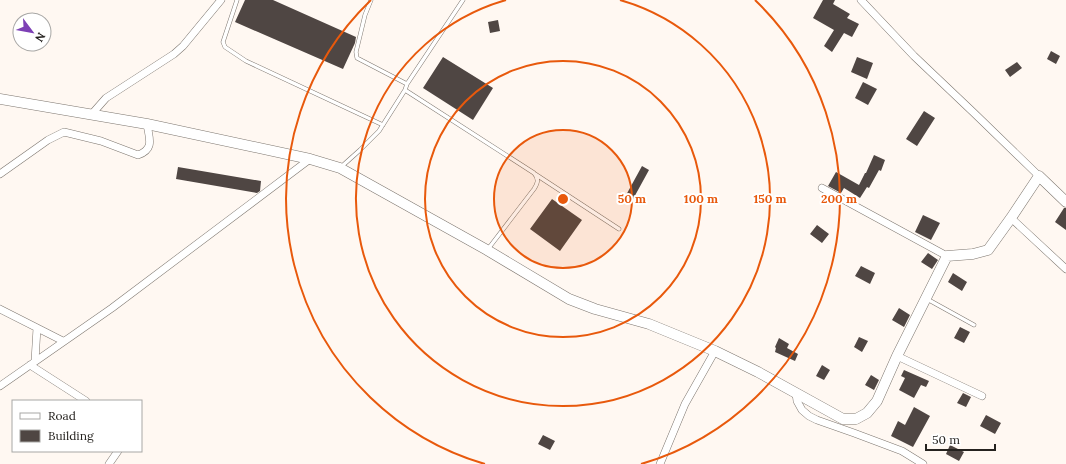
<svg xmlns="http://www.w3.org/2000/svg" width="1066" height="464" viewBox="0 0 1066 464" font-family="Lora,serif">
	<style>
		.building { fill: #4f4643 }
		.lines { fill: none; stroke-linecap: round; stroke-linejoin: round }
		.lane-casing { stroke: #7d766f; stroke-width: 4.5 }
		.street-casing { stroke: #7d766f; stroke-width: 8 }
		.secondary-casing { stroke: #7d766f; stroke-width: 11 }
		.lane { stroke: #fff; stroke-width: 3.5 }
		.street { stroke: #fff; stroke-width: 7 }
		.secondary { stroke: #fff; stroke-width: 10 }
		.ring { fill: none; stroke: #e8590c; stroke-width: 2 }
		.centre { fill: #e8590c; stroke: #fff; stroke-width: 2 }
		.ring-label { font-size: 12px; text-anchor: middle; font-weight: bold; fill: #e8590c; stroke: #fff; stroke-width: 4; stroke-linejoin: round; paint-order: stroke }
	</style>
	<rect width="100%" height="100%" fill="#fff8f2"/>
	<path class="building" d="M245 0H273L356 37 355 43 343 69 235 22Z
		M823 0H835L833 4 850 14 847 18 859 24 852 37 844 33 832 52 824 46 834 30 813 18Z
		M498 20 500 31 490 33 488 22Z
		M1051 51 1060 56 1056 64 1047 59Z
		M443 57 493 88 473 120 423 88Z
		M857 57 873 63 867 79 851 72Z
		M1017 62 1022 68 1010 77 1005 70Z
		M863 82 877 89 868 105 855 98Z
		M924 111 935 118 917 146 906 139Z
		M874 155 885 160 881 171 879 170 869 188 867 187 860 198 844 188 841 193 828 186 836 172 859 185 865 173H866Z
		M642 166 649 170 632 201 625 197Z
		M178 167 261 181 260 191 257 193 176 179Z
		M552 199 582 220 560 251 530 229Z
		M1064 208H1066V230L1055 222Z
		M923 215 940 223 931 240 915 232Z
		M817 225 829 234 822 243 810 234Z
		M928 253 938 260 932 269 921 262Z
		M861 266 875 273 870 284 855 276Z
		M953 273 967 282 962 291 948 282Z
		M899 308 910 315 904 327 892 320Z
		M960 327 970 332 964 343 954 338Z
		M859 337 868 341 862 352 854 347Z
		M779 338 789 344 787 348 798 354 795 361 775 352 776 348 775 347Z
		M822 365 830 370 824 380 816 376Z
		M904 370 929 381 926 387 921 385 914 398 899 390 905 378 901 376Z
		M871 375 879 380 874 390 865 385Z
		M963 393 971 397 966 407 957 403Z
		M914 407 930 416 913 447 891 436 898 421 905 425Z
		M986 415 1001 423 995 434 980 426Z
		M543 435 555 441 550 450 538 444Z
		M950 445 964 452 959 461 946 454Z"/>
	<g class="lines">
		<g class="lane-casing">
			<path id="lane" d="M237 0 223 42 225 47 246 61 383 125
				M371 0 365 15 356 52 357 58 407 84
				M463 0 407 84 405 90 534 173C539 179 538 183 534 189L488 249
				M341 167 360 150 379 131 405 90
				M535 174 619 229
				M927 299 974 325"/>
		</g>
		<g class="street-casing">
			<path id="street" d="M861 0 914 56 974 113 1039 176
				M91 115 106 98 174 54 183 46 221 0
				M0 174 48 140 64 132 101 141 138 155C155 149 149 138 147 124
				M822 188 947 256
				M1011 218 1066 269
				M0 309 63 341
				M897 356 982 396
				M35 361 37 328
				M30 365 86 401
				M0 386 112 308 310 159
				M796 393 797 401 802 410 809 416 817 420 854 433 902 451 923 464
				M109 464 118 451
				M660 464 685 404 715 351"/>
		</g>
		<g class="secondary-casing">
			<path id="secondary" d="M0 99 147 124 310 159 340 168 487 250 569 299 595 309 649 324 715 351 758 372 843 419H856L867 413 877 401 897 356 947 256 973 254 988 250 1011 218 1039 176 1066 202"/>
		</g>
		<use href="#lane" class="lane"/>
		<use href="#street" class="street"/>
		<use href="#secondary" class="secondary"/>
	</g>
	<circle cx="563" cy="199" r="69" fill="#e8590c" fill-opacity=".12"/>
	<g class="ring">
		<circle cx="563" cy="199" r="69"/>
		<circle cx="563" cy="199" r="138"/>
		<path d="M620 0A207 207 0 1 1 506 0"/>
		<path d="M485 464A276 276 0 0 1 371 0M755 0A276 276 0 0 1 641 464"/>
	</g>
	<circle cx="563" cy="199" r="6" class="centre"/>
	<g class="ring-label">
		<text x="632" y="203">50 m</text>
		<text x="701" y="203">100 m</text>
		<text x="770" y="203">150 m</text>
		<text x="839" y="203">200 m</text>
	</g>
	<rect x="12" y="400" width="130" height="52" fill="#ffffff" stroke="#a8a7a5"/>
	<rect x="20" y="413" width="20" height="6" fill="#ffffff" stroke="#a8a7a5"/>
	<text x="48" y="420" font-size="12" fill="#25221f">Road</text>
	<rect x="20" y="430" width="20" height="12" fill="#4f4643" stroke="#a8a7a5"/>
	<text x="48" y="440" font-size="12" fill="#25221f">Building</text>
	<g transform="translate(32 32) rotate(122)"><circle r="19" fill="#ffffff" stroke="#a8a7a5"/>
	<path d="M0-3L7 15L0 10L-7 15Z" fill="#7d40b5"/>
	<text y="-6" font-size="11" font-weight="bold" text-anchor="middle" fill="#25221f">N</text>
	</g>
	<path d="M926 444v6h69v-6" fill="none" stroke="#25221f" stroke-width="2"/>
	<text x="932" y="444" font-size="12" fill="#25221f" stroke="#ffffff" stroke-width="3" paint-order="stroke">50 m</text>
</svg>
